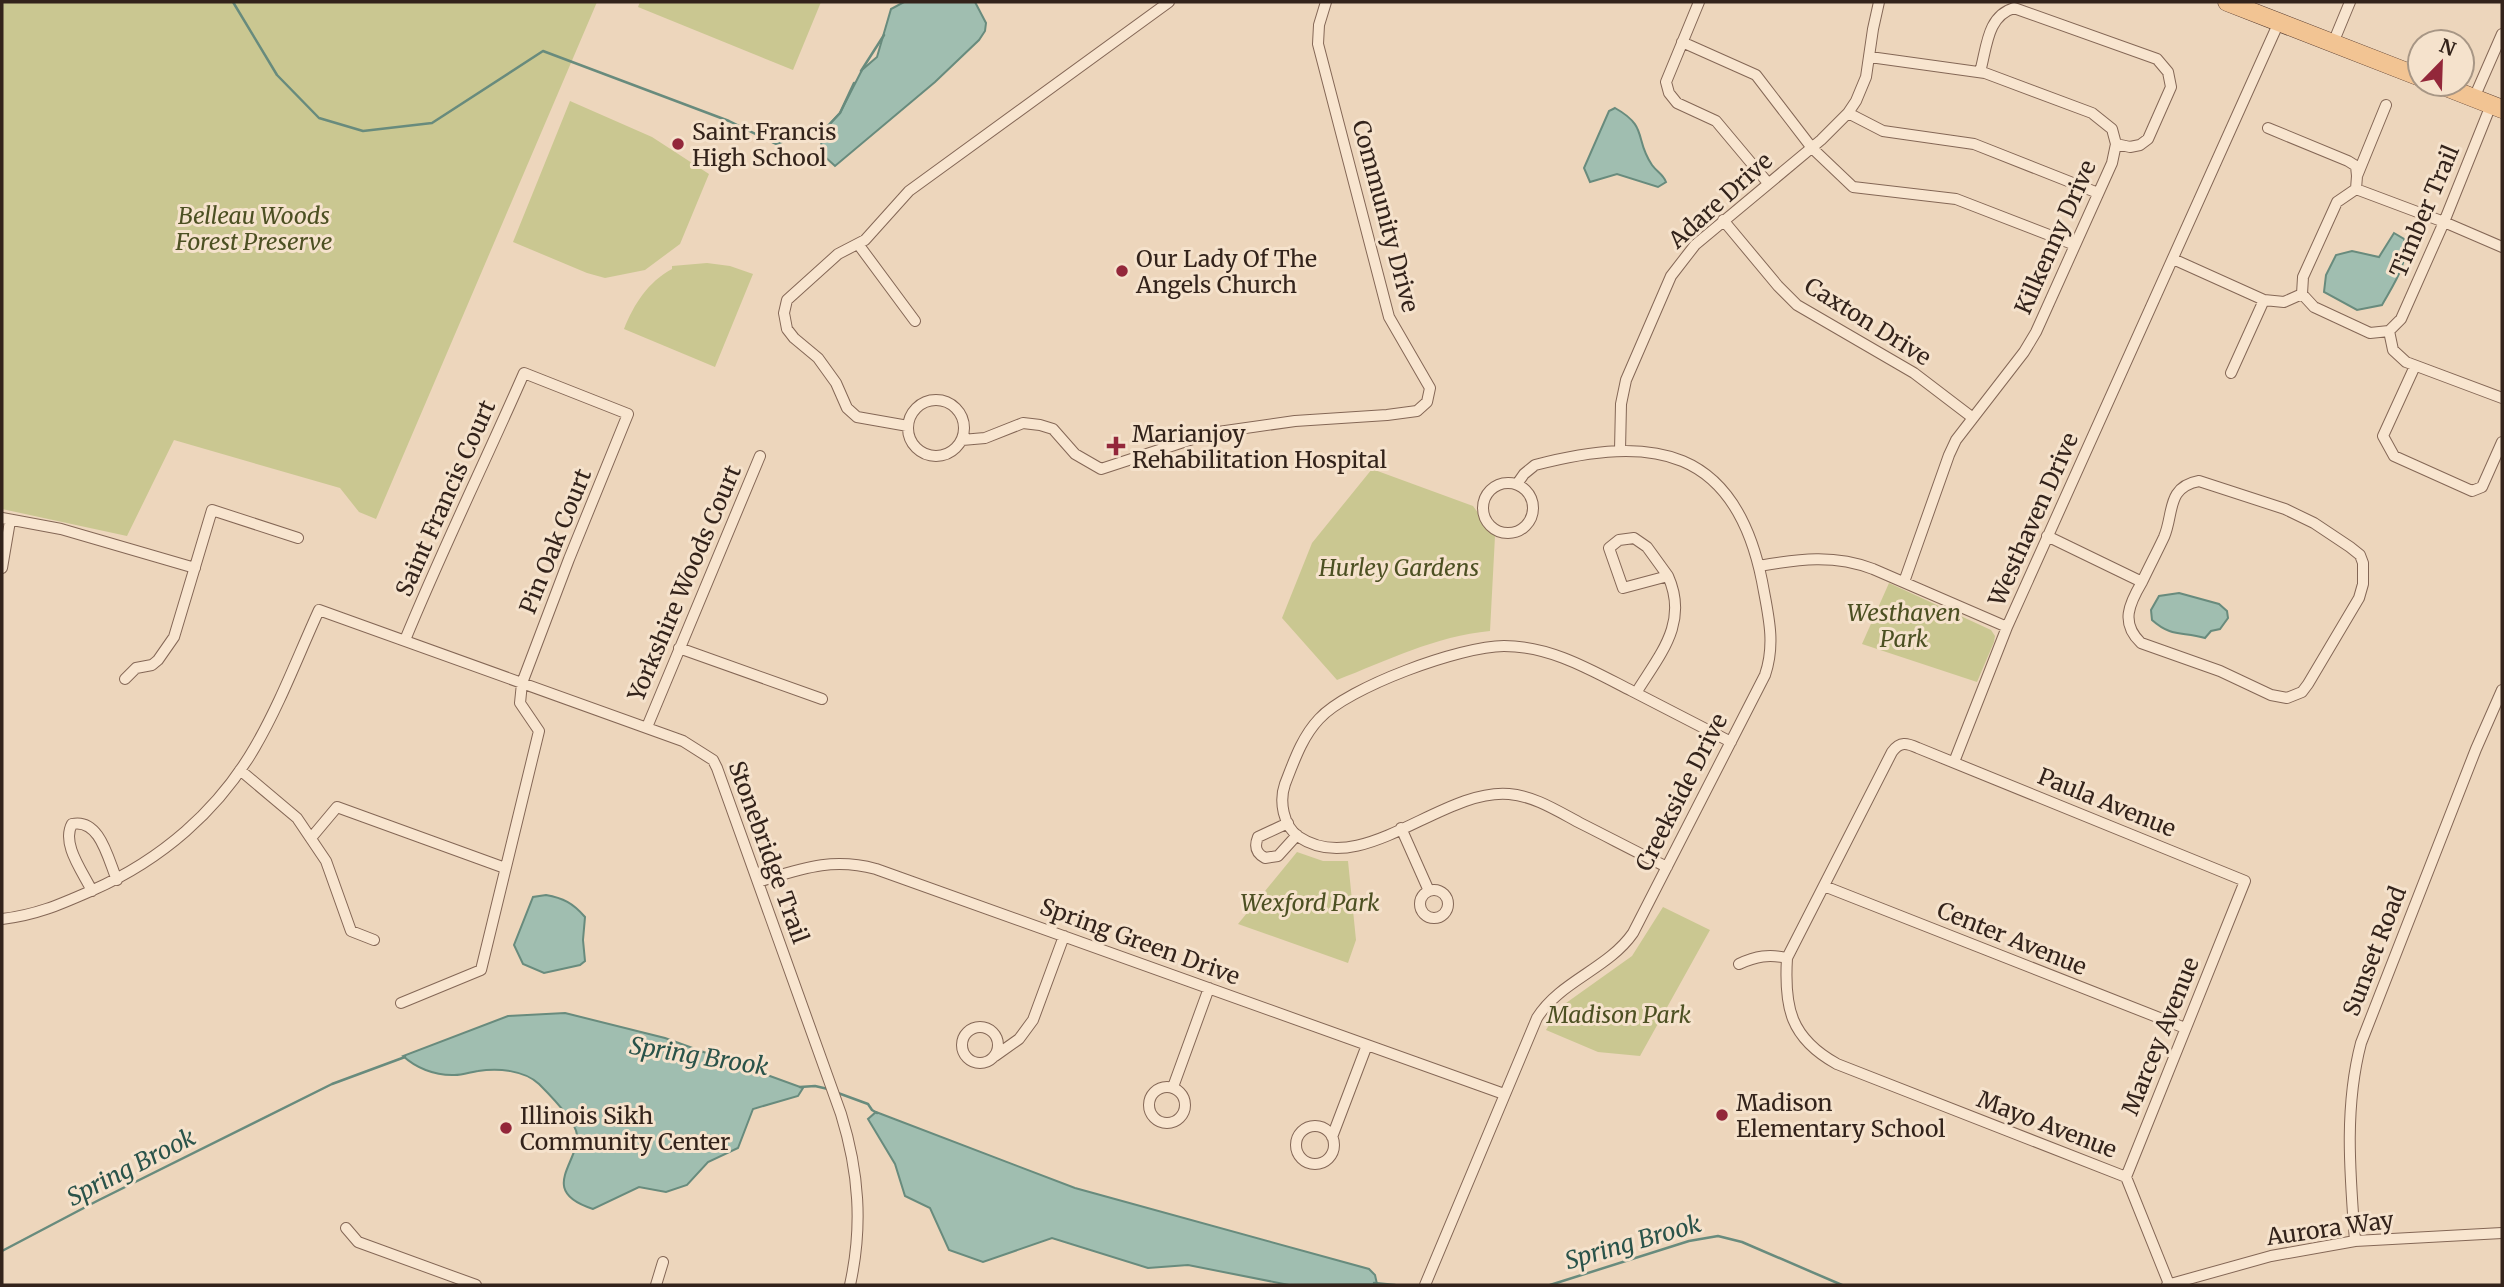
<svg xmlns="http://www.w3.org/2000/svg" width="2504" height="1287" viewBox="0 0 2504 1287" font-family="Merriweather,serif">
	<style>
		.green { fill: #cac791 }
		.water { fill: #a0beb0; stroke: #688b7d; stroke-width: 2 }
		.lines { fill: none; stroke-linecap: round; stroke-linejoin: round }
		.stream { stroke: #688b7d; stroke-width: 2.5 }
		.minor-casing { stroke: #846756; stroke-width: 12 }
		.primary-casing { stroke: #52362b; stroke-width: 19 }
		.minor { stroke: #f8e5cf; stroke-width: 10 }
		.primary { stroke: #f2c493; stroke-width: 18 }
		.poi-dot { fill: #93273a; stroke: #f5e2cc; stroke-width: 2.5 }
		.labels { text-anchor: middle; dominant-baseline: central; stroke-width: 6; stroke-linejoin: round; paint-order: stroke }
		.poi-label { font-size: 23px; fill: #33231b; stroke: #f5e2cc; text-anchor: start }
		.street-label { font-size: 23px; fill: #33231b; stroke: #f5e2cc }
		.park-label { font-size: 23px; font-style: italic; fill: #4c5022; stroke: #f5e2cc }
		.water-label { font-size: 24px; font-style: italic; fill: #2a534a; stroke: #f5e2cc }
	</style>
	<rect width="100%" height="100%" fill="#edd6bc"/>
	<path class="green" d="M2 2H597L376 519 359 512 340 488 174 440 127 536 2 509Z
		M640 2H821L793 70 638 7Z
		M570 101 652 137 709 174 680 244 645 270 605 278 587 273 513 242Z
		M707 263 730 266 753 274 715 367 624 329C634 304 648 282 672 269V266Z
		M1372 469 1473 506 1495 536 1490 631C1436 636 1386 661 1337 680L1282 618 1312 543Z
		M1889 583 1991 630 1995 636 1994 642 1977 682 1862 644Z
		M1297 852 1323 861H1348L1356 940 1348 963 1238 924Z
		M1663 907 1710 930 1640 1056 1598 1052 1546 1030 1559 1008 1632 956Z"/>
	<path class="water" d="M904 2H975L986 23 985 31 979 40 935 82 835 166 823 155 821 142 825 129 840 113 862 70 877 57 891 9Z
		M1615 108C1649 127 1634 139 1652 165 1657 172 1663 174 1666 182L1658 187 1617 174 1590 182 1584 168 1609 111Z
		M2394 233 2404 239C2410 262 2393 285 2382 305L2357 310 2324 292 2326 275 2336 255 2352 251 2379 257Z
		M2179 593 2219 604 2227 611 2228 618 2220 629 2211 631 2205 638C2183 631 2172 638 2152 620L2151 610 2159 596Z
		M546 895C563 898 573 903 585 917L583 940 585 961 580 965 544 973 523 964 514 945 533 897Z
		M565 1013 665 1038 803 1088 798 1096 753 1109 738 1148 708 1162 687 1185 666 1192 639 1187 593 1209C537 1191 579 1163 577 1135 576 1121 549 1094 539 1084 524 1070 498 1068 478 1071 470 1072 461 1076 452 1075 434 1075 416 1068 403 1056L508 1016Z
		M876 1112 1075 1188 1369 1269 1375 1275 1377 1284 1289 1285 1188 1265 1148 1268 1052 1238 983 1262 949 1250 930 1208 905 1196 895 1164 868 1119Z"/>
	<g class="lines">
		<path class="stream" d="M233 2 277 75 319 118 363 131 432 123 543 51 729 121 776 144 803 134 825 129 840 113 854 83
			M861 71 884 35
			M800 1087 815 1086 828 1089
			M838 1093 868 1104 872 1110 877 1113
			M2 1251 97 1201 332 1084 405 1057
			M1374 1283 1395 1285
			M1550 1285 1689 1241 1718 1236 1742 1242 1842 1285"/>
		<g class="minor-casing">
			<path id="minor" d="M1699 2 1666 82 1669 93 1677 103 1716 121 1768 183
				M1682 42 1756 75 1812 148 1853 187 1956 199 2075 245
				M2333 43 2350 2
				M1870 57 1985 73 2092 113 2112 129 2116 144 2112 163 2036 332 2024 352 1956 440 1949 455 1904 582
				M1980 72C1987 47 1987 16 2014 8L2157 59 2168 72 2171 87 2148 139 2140 145 2130 147 2116 144
				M2474 98 2502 34
				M2386 105 2357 176 2356 189 2444 222 2502 247
				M1848 113 1883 131 1974 144 2098 193
				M2268 128 2348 161 2356 166 2357 176
				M2356 189 2337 202 2303 277 2302 294 2314 307 2370 333 2389 331 2401 319 2444 222 2491 105
				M1723 220 1778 286 1797 305 1914 373 1973 418
				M858 244 915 321
				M2173 259 2264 300
				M2389 331 2393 350 2406 362 2502 398
				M2415 366 2383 436 2394 456 2472 491 2482 487 2502 442
				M2231 373 2264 300 2284 302 2302 294
				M908 428a28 28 0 1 1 56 0a28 28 0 1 1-56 0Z
				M908 426 857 417 847 408 836 383 818 358 794 338 787 329 784 313 787 300 838 254 865 240 909 191 1169 2
				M962 440 985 438 1023 423 1040 425 1053 429 1075 454 1101 469 1211 433 1295 421 1387 415 1417 411 1427 402 1430 388 1389 317 1318 44 1319 25 1326 2
				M1620 450 1621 404 1626 380 1671 276 1695 245 1821 140 1848 113 1856 101 1866 77 1873 29 1879 2
				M1483 508a25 25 0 1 1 50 0a25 25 0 1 1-50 0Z
				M2 518 61 529 195 568
				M2047 536 2142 582C2129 604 2120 623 2141 643L2220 671 2271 695 2287 698 2302 692 2308 684 2359 598 2363 584V563L2360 555 2350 547 2314 523 2285 509 2199 481C2166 487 2174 514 2164 537 2157 552 2149 567 2142 582
				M1634 538 1647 547 1668 576 1623 588 1609 548 1619 540Z
				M1759 566C1799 559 1834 554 1873 569L2007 627
				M2 568 10 521
				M679 648 822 699
				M125 679 136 668 152 665 158 660 174 637 212 510 298 538
				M1636 693C1660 654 1689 623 1668 576
				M647 727 760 456
				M1954 762 2007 627 2279 22
				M240 770 297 818 326 861 351 931 374 940
				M1288 823 1258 837C1254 847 1256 853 1265 858L1278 856 1297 835
				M1401 828 1429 891
				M311 838 337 807 505 868
				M1667 867C1638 853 1610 838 1582 824 1559 812 1535 796 1509 794 1442 788 1362 879 1299 837 1283 826 1279 801 1285 784 1294 761 1302 737 1319 719 1348 687 1461 646 1504 646 1551 646 1591 670 1632 691 1665 708 1698 725 1731 742
				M758 882C801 869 831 857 876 869L1504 1094
				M1824 886 2185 1028
				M1420 904a14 14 0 1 1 28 0a14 14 0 1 1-28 0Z
				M92 891C83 872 61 844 72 824 100 818 108 859 117 880
				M2 919C37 915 61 904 93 890 161 860 218 811 255 747 280 704 298 656 319 610L683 741 713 760 717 768 841 1114C859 1172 863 1226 850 1285
				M1739 964C1756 956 1769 954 1787 958
				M401 1003 481 970 539 731 520 703 522 683 569 559 628 414 524 373C485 462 442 550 405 640
				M962 1045a18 18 0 1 1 36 0a18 18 0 1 1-36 0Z
				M995 1056 1019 1039 1033 1020 1064 936
				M1149 1105a18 18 0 1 1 36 0a18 18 0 1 1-36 0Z
				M1173 1087 1209 988
				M1296 1145a19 19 0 1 1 38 0a19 19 0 1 1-38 0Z
				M1332 1137 1367 1045
				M2126 1177 1837 1064C1790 1038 1784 1007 1787 958L1892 752C1900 741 1907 743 1918 748L2245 881 2126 1177 2169 1284
				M346 1228 358 1242 476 1285
				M2355 1241C2350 1174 2344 1108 2361 1043L2476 749 2502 690
				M656 1285 663 1262
				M1425 1285 1537 1018C1560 981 1608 969 1633 933L1765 675C1776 643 1768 614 1762 581 1735 447 1653 434 1535 465L1524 474 1517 484
				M2167 1285 2271 1256 2355 1241 2502 1233"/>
		</g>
		<g class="primary-casing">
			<path id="primary" d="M2227 2 2420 77
				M2438 84 2502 109"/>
		</g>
		<use href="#minor" class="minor"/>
		<use href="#primary" class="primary"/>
	</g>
	<g class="poi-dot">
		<circle cx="678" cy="144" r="7"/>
		<circle cx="1122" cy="271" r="7"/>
		<path d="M1112.5 435.5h7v7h7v7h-7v7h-7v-7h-7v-7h7z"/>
		<circle cx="1722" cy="1115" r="7"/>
		<circle cx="506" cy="1128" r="7"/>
	</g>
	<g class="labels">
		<g class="poi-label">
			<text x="692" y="131">Saint Francis<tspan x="692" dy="26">High School</tspan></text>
			<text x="1136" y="258">Our Lady Of The<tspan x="1136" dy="26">Angels Church</tspan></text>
			<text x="1132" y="433">Marianjoy<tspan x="1132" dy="26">Rehabilitation Hospital</tspan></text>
			<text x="1736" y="1102">Madison<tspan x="1736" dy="26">Elementary School</tspan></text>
			<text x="520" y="1115">Illinois Sikh<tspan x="520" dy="26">Community Center</tspan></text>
		</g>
		<g class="street-label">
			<text transform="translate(1720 200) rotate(-42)">Adare Drive</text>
			<text transform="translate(2424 211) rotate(-67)">Timber Trail</text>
			<text transform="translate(1386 216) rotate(75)">Community Drive</text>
			<text transform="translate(2055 237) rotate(-66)">Kilkenny Drive</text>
			<text transform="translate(1868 321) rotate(32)">Caxton Drive</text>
			<text transform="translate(445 498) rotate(-66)">Saint Francis Court</text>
			<text transform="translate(2033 519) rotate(-66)">Westhaven Drive</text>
			<text transform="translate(555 541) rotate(-68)">Pin Oak Court</text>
			<text transform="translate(684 583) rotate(-67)">Yorkshire Woods Court</text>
			<text transform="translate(1681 792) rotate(-63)">Creekside Drive</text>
			<text transform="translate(2107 802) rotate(22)">Paula Avenue</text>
			<text transform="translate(769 852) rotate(70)">Stonebridge Trail</text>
			<text transform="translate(2012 938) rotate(22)">Center Avenue</text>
			<text transform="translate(1140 941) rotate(20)">Spring Green Drive</text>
			<text transform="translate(2374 951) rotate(-69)">Sunset Road</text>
			<text transform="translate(2160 1036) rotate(-68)">Marcey Avenue</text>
			<text transform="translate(2047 1124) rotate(21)">Mayo Avenue</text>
			<text transform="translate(2330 1228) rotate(-8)">Aurora Way</text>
		</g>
		<g class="park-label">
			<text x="254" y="215">Belleau Woods<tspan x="254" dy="26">Forest Preserve</tspan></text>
			<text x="1399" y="567">Hurley Gardens</text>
			<text x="1904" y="612">Westhaven<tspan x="1904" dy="26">Park</tspan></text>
			<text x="1310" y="902">Wexford Park</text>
			<text x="1619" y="1014">Madison Park</text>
		</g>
		<g class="water-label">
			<text transform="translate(699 1056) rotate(9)">Spring Brook</text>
			<text transform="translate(131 1167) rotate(-27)">Spring Brook</text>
			<text transform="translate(1633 1242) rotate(-16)">Spring Brook</text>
		</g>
	</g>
	<rect width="2504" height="1287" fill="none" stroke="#33231b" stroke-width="7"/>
	<g transform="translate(2441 63) rotate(23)"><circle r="33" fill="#f5e2cc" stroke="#a79685" stroke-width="2"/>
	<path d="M0-5L12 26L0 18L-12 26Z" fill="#93273a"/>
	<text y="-10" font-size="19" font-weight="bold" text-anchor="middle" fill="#33231b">N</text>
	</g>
</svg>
